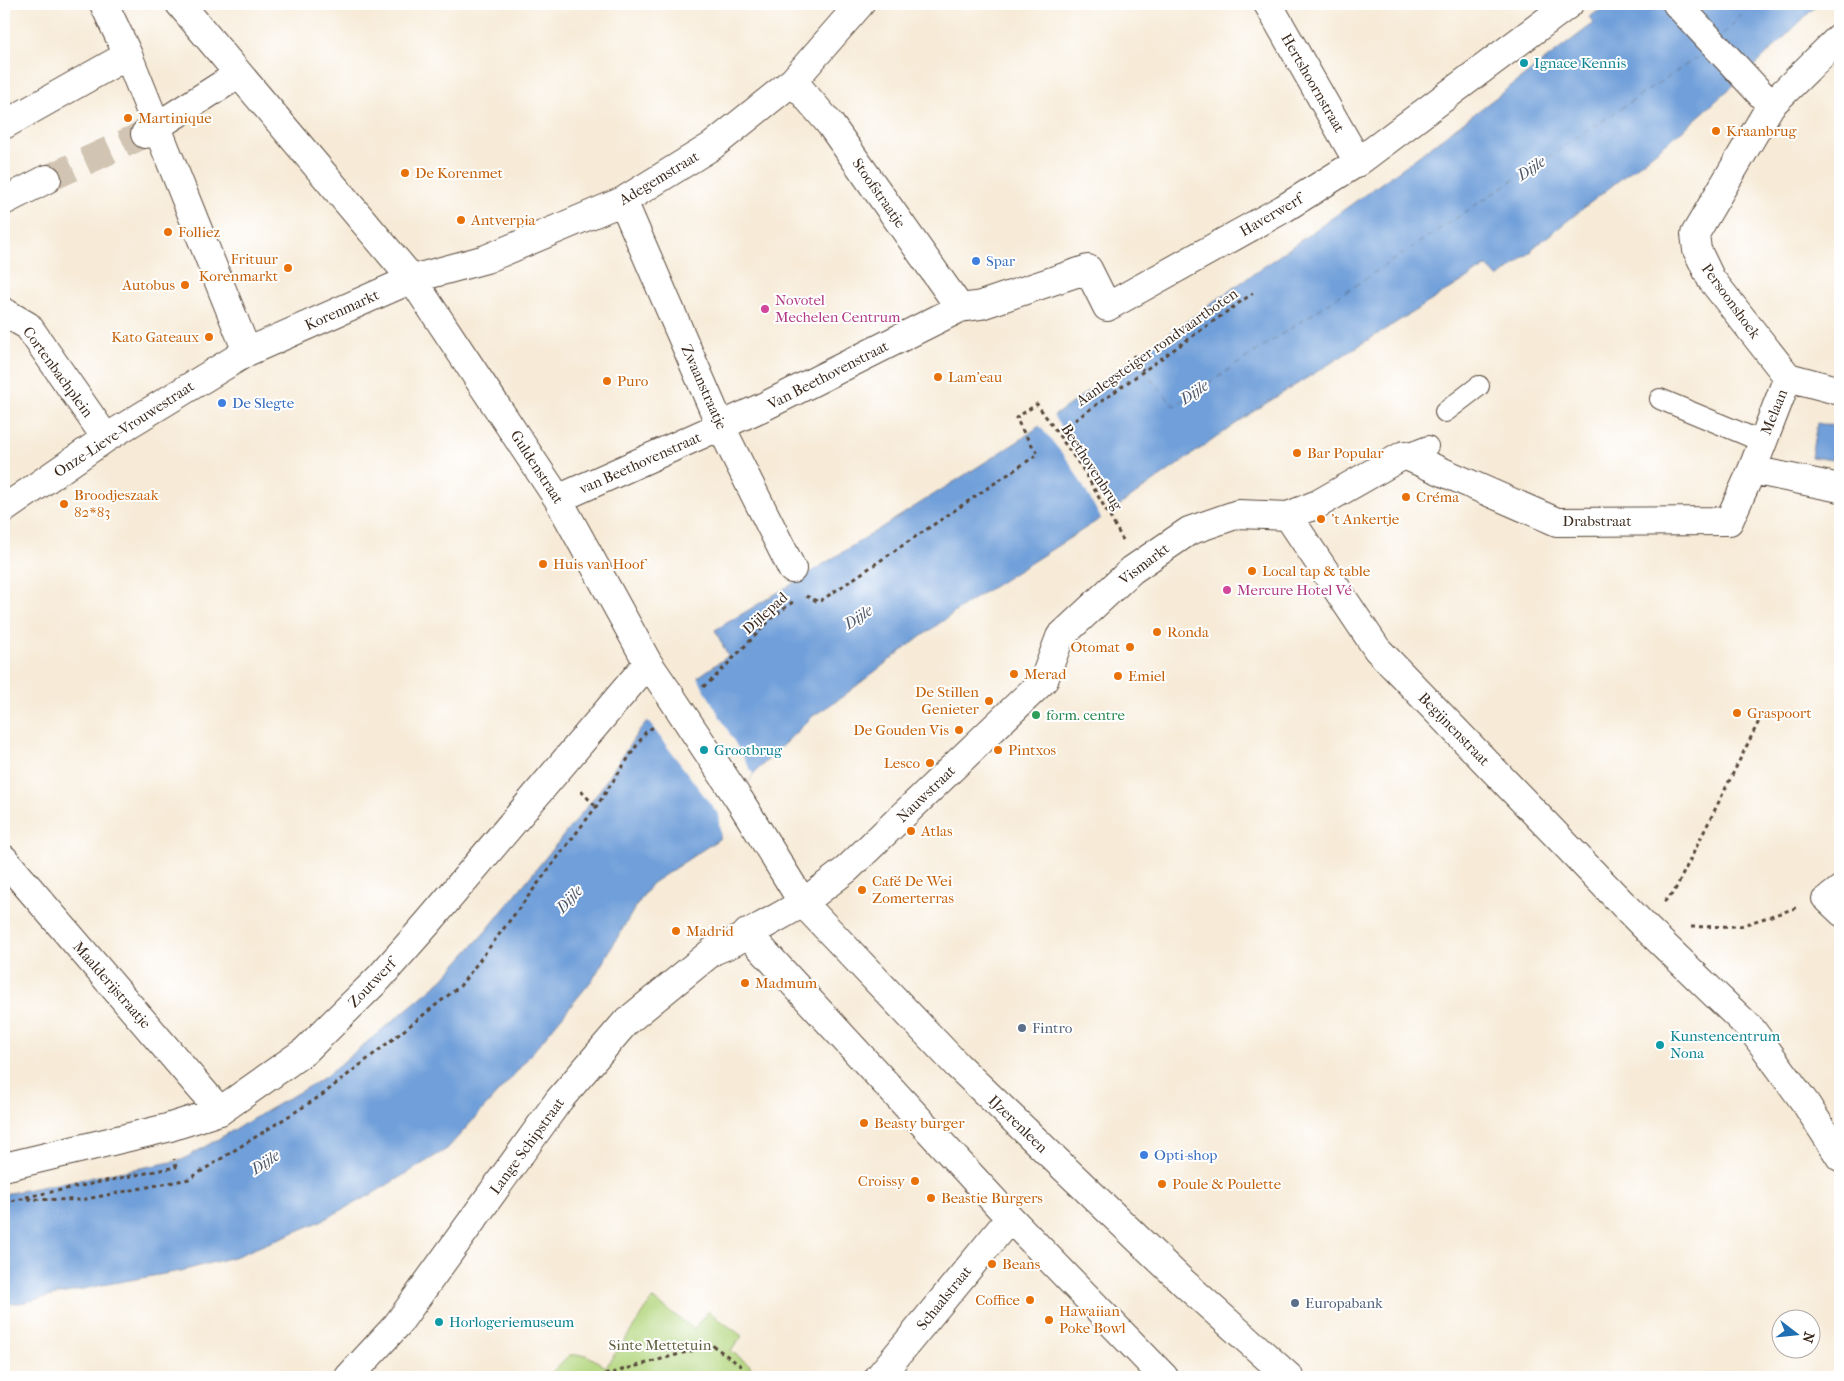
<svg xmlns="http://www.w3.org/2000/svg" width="1844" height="1381" viewBox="0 0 1844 1381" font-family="'IM FELL French Canon',serif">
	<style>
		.green { fill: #b4d780; stroke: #78804f }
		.water { fill: #6f9fd9; stroke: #55647c }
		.pier { fill: #f7ebd8 }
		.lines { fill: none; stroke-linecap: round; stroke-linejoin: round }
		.ferry { stroke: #505969; stroke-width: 1; stroke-dasharray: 6 5; stroke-linecap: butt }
		.street-tunnel { stroke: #d1c4b3; stroke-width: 28; stroke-dasharray: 28 14; stroke-linecap: butt }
		.lane-casing { stroke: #57473a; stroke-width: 22 }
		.street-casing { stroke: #57473a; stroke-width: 30 }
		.path { stroke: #57473a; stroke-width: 3; stroke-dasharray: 4 4; stroke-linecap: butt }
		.lane { stroke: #fff; stroke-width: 20 }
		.street { stroke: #fff; stroke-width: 28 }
		.street-bridge-casing { stroke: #57473a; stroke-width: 30; stroke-linecap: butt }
		.street-bridge { stroke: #fff; stroke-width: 28 }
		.culture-dot { fill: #0f9aa8; stroke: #fff; stroke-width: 2 }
		.food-dot { fill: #e8710a; stroke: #fff; stroke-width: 2 }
		.shop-dot { fill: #3f7fe0; stroke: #fff; stroke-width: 2 }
		.hotel-dot { fill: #d1479c; stroke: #fff; stroke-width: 2 }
		.leisure-dot { fill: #2e9e5b; stroke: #fff; stroke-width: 2 }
		.service-dot { fill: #5c6f8a; stroke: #fff; stroke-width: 2 }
		.labels { text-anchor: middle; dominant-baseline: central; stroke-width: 4; stroke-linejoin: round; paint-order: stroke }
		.culture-label { font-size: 15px; fill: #0d838f; stroke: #fff; text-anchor: start }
		.street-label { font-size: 15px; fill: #3b2a1e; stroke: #fff }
		.food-label { font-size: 15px; fill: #c56008; stroke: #fff; text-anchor: start }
		.shop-label { font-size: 15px; fill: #366cbe; stroke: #fff; text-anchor: start }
		.hotel-label { font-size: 15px; fill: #b23c85; stroke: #fff; text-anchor: start }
		.leisure-label { font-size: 15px; fill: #27864d; stroke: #fff; text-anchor: start }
		.service-label { font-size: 15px; fill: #4e5e75; stroke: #fff; text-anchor: start }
		.park-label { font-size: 15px; fill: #5f5e3b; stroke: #fff }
		.water-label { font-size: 16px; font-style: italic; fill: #505969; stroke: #fff }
	</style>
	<rect width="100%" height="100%" fill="#fff"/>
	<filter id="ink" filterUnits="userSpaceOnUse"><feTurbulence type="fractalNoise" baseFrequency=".02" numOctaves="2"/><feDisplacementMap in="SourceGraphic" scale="10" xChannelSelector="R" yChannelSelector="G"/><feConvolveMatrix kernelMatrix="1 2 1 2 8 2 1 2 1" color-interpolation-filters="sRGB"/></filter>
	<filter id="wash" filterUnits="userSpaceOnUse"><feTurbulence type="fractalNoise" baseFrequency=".0096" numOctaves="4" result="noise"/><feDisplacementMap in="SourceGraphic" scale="20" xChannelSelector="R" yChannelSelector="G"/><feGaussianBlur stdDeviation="1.12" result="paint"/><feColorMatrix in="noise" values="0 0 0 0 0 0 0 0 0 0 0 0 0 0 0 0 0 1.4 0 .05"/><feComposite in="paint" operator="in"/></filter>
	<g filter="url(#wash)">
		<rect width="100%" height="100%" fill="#f7ebd8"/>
		<path class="green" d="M653 1299 694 1329 708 1311 742 1336 731 1351 751 1366 743 1377H547L569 1355H587L606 1367Z"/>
		<path class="water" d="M1609 4 1614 7 1619 4H1818L1754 67 1689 125 1533 248 1531 252 1498 278 1487 266 1257 409 1103 517 969 602 908 646 842 697 813 716 753 774 719 839 651 884 633 911 593 979 513 1076 447 1149 372 1194 319 1222 237 1256 181 1271 102 1285 24 1302 4 1305V1194L182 1160 325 1077 443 979 486 931 597 794 640 729 698 677 728 656 715 630 792 584 1017 442 1408 164 1594 23 1589 17Z
			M1817 423 1840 427V461L1811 457Z"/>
		<path class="pier" d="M1052 414 1116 510 1102 520 1070 463 1038 424Z
			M696 675 753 774 721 839 718 814 647 720Z"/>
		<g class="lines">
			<path class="ferry" d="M1723 35 1751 4
				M1143 370 1174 406 1704 53"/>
		</g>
	</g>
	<g filter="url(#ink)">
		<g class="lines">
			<path class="street-tunnel" d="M47 179 145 134"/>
			<g class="lane-casing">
				<path id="lane" d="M1660 399 1763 442
					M1445 412 1479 386
					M1404 455 1428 446
					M1840 885 1822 899 1840 916"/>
			</g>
			<g class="street-casing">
				<path id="street" d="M104 4 128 55 247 352
					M180 4 412 279 558 499 648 663 670 695
					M1268 4 1358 162
					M1677 4 1771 105
					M793 81 830 124 960 308
					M4 125 128 55
					M145 134 239 74
					M4 201 47 179
					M623 201 721 427 792 569
					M4 312 28 326 106 438
					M1788 377 1711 279 1697 250 1695 234 1771 105 1840 37
					M1788 377 1840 391
					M1752 470 1840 488
					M558 499 765 406 960 308 981 305 1088 269 1107 307 1283 209 1358 162 1569 4
					M4 509 106 438 247 352 412 279 486 259 623 201 712 146 793 81 860 4
					M1288 516 1377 649 1643 925 1752 1030 1806 1104 1840 1157
					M740 801 803 903 957 1065 1184 1283 1289 1377
					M4 859 220 1111
					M747 933 1010 1218 1164 1377
					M4 1167 167 1128 220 1111 305 1051 379 978 426 925 648 663
					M349 1377 397 1325 559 1100 625 1023 713 951 732 943 803 903 847 869 1044 680 1060 637 1132 570 1189 531 1238 514 1288 516 1318 504 1404 455 1557 522 1729 521 1752 470 1788 377
					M879 1377 1010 1218"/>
			</g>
			<path class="path" d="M1133 355 1143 370
				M1075 420 1253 293
				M806 596 819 602 1038 454 1024 433 1016 418 1037 404 1084 471 1123 540
				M703 687 715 677 773 617 794 601
				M581 791 596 807
				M1664 902 1674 892 1764 711
				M1691 927 1740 926 1796 908
				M26 1197 176 1167 174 1159
				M4 1203 18 1199 81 1200 189 1179 322 1095 460 986 596 807 645 733 653 727
				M597 1377 712 1345 744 1368"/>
			<use href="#lane" class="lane"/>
			<use href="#street" class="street"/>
			<g class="street-bridge-casing">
				<path id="street-bridge" d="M670 695 740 801"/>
			</g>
			<use href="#street-bridge" class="street-bridge"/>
		</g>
	</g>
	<g class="culture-dot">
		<circle cx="1524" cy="63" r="5"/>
		<circle cx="704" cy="750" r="5"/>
		<circle cx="1660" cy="1045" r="5"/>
		<circle cx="439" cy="1322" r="5"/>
	</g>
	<g class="food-dot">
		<circle cx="128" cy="118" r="5"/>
		<circle cx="1716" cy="131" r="5"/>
		<circle cx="405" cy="173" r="5"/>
		<circle cx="461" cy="220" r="5"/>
		<circle cx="168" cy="232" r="5"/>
		<circle cx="288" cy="268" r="5"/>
		<circle cx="185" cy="285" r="5"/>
		<circle cx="209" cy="337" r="5"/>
		<circle cx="938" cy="377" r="5"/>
		<circle cx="607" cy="381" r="5"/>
		<circle cx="1297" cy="453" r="5"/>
		<circle cx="1406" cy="497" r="5"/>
		<circle cx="64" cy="504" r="5"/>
		<circle cx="1321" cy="519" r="5"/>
		<circle cx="543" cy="564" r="5"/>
		<circle cx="1252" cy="571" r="5"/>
		<circle cx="1157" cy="632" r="5"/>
		<circle cx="1130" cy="647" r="5"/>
		<circle cx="1014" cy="674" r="5"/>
		<circle cx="1118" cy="676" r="5"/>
		<circle cx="989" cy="701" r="5"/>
		<circle cx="1737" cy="713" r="5"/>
		<circle cx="959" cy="730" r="5"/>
		<circle cx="998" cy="750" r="5"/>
		<circle cx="930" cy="763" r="5"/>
		<circle cx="911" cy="831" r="5"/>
		<circle cx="862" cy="890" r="5"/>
		<circle cx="676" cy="931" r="5"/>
		<circle cx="745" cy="983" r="5"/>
		<circle cx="864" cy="1123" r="5"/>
		<circle cx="915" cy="1181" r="5"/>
		<circle cx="1162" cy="1184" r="5"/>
		<circle cx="931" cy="1198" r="5"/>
		<circle cx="992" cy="1264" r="5"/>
		<circle cx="1030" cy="1300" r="5"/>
		<circle cx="1049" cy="1320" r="5"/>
	</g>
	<g class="shop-dot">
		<circle cx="976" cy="261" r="5"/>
		<circle cx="222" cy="403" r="5"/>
		<circle cx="1144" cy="1155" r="5"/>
	</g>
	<g class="hotel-dot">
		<circle cx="765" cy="309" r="5"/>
		<circle cx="1227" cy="590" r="5"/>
	</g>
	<circle class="leisure-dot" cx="1036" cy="715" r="5"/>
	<g class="service-dot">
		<circle cx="1022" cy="1028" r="5"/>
		<circle cx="1295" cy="1303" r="5"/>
	</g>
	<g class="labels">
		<g class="culture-label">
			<text x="1534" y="63">Ignace Kennis</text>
			<text x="714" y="750">Grootbrug</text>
			<text x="1670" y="1036">Kunstencentrum<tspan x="1670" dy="17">Nona</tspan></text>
			<text x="449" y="1322">Horlogeriemuseum</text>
		</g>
		<g class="street-label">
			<text transform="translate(1313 83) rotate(60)">Hertshoornstraat</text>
			<text transform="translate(659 178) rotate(-31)">Adegemstraat</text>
			<text transform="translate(879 193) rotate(55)">Stoofstraatje</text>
			<text transform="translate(1271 215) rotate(-30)">Haverwerf</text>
			<text transform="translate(1731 301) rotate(54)">Persoonshoek</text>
			<text transform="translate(342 310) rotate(-24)">Korenmarkt</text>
			<text transform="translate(1157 347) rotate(-35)">Aanlegsteiger rondvaartboten</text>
			<text transform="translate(58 372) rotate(54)">Cortenbachplein</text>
			<text transform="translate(828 375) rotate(-27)">Van Beethovenstraat</text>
			<text transform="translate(704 387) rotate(66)">Zwaanstraatje</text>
			<text transform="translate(1774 412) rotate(-68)">Melaan</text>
			<text transform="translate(124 429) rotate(-33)">Onze-Lieve-Vrouwestraat</text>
			<text transform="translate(640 463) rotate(-24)">van Beethovenstraat</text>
			<text transform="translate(537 467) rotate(57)">Guldenstraat</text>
			<text transform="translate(1092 467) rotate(57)">Beethovenbrug</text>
			<text x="1597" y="521">Drabstraat</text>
			<text transform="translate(1144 564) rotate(-37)">Vismarkt</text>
			<text transform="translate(765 613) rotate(-42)">Dijlepad</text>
			<text transform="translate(1454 729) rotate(46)">Begijnenstraat</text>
			<text transform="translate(926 794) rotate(-44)">Nauwstraat</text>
			<text transform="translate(372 983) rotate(-46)">Zoutwerf</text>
			<text transform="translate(112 985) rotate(49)">Maalderijstraatje</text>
			<text transform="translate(1018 1124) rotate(44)">IJzerenleen</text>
			<text transform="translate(527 1146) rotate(-54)">Lange Schipstraat</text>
			<text transform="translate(944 1298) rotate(-51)">Schaalstraat</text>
		</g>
		<g class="food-label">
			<text x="138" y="118">Martinique</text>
			<text x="1726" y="131">Kraanbrug</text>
			<text x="415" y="173">De Korenmet</text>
			<text x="471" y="220">Antverpia</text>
			<text x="178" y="232">Folliez</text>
			<text x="278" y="259" text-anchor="end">Frituur<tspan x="278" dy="17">Korenmarkt</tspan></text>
			<text x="175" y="285" text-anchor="end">Autobus</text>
			<text x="199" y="337" text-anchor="end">Kato Gateaux</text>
			<text x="948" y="377">Lam'eau</text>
			<text x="617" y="381">Puro</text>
			<text x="1307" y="453">Bar Popular</text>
			<text x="74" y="495">Broodjeszaak<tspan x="74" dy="17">82*83</tspan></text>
			<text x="1416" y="497">Créma</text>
			<text x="1331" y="519">'t Ankertje</text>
			<text x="553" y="564">Huis van Hoof</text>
			<text x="1262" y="571">Local tap &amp; table</text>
			<text x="1167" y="632">Ronda</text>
			<text x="1120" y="647" text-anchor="end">Otomat</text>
			<text x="1024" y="674">Merad</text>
			<text x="1128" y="676">Emiel</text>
			<text x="979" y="692" text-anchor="end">De Stillen<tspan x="979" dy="17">Genieter</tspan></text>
			<text x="1747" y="713">Graspoort</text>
			<text x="949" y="730" text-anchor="end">De Gouden Vis</text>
			<text x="1008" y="750">Pintxos</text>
			<text x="920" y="763" text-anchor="end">Lesco</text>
			<text x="921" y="831">Atlas</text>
			<text x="872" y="881">Café De Wei<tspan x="872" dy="17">Zomerterras</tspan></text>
			<text x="686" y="931">Madrid</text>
			<text x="755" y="983">Madmum</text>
			<text x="874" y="1123">Beasty burger</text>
			<text x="905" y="1181" text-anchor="end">Croissy</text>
			<text x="1172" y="1184">Poule &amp; Poulette</text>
			<text x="941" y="1198">Beastie Burgers</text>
			<text x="1002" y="1264">Beans</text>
			<text x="1020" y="1300" text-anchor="end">Coffice</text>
			<text x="1059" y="1311">Hawaiian<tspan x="1059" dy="17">Poke Bowl</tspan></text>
		</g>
		<g class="shop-label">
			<text x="986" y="261">Spar</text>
			<text x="232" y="403">De Slegte</text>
			<text x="1154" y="1155">Opti-shop</text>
		</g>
		<g class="hotel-label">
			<text x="775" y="300">Novotel<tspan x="775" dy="17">Mechelen Centrum</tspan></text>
			<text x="1237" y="590">Mercure Hotel Vé</text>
		</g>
		<g class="leisure-label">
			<text x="1046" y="715">form. centre</text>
		</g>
		<g class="service-label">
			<text x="1032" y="1028">Fintro</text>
			<text x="1305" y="1303">Europabank</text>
		</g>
		<g class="park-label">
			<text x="660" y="1345">Sinte Mettetuin</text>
		</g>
		<g class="water-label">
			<text transform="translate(1531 168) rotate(-34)">Dijle</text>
			<text transform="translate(1194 392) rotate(-34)">Dijle</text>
			<text transform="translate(858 617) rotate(-34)">Dijle</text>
			<text transform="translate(569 899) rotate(-47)">Dijle</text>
			<text transform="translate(265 1162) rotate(-33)">Dijle</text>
		</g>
	</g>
	<rect width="1844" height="1381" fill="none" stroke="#fff" stroke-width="20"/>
	<g transform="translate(1796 1334) rotate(106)"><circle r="24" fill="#ffffff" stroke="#b1aaa5"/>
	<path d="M0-4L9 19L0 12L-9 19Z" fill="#1f6fb2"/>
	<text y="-8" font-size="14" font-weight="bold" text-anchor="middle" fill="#3b2a1e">N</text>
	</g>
</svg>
